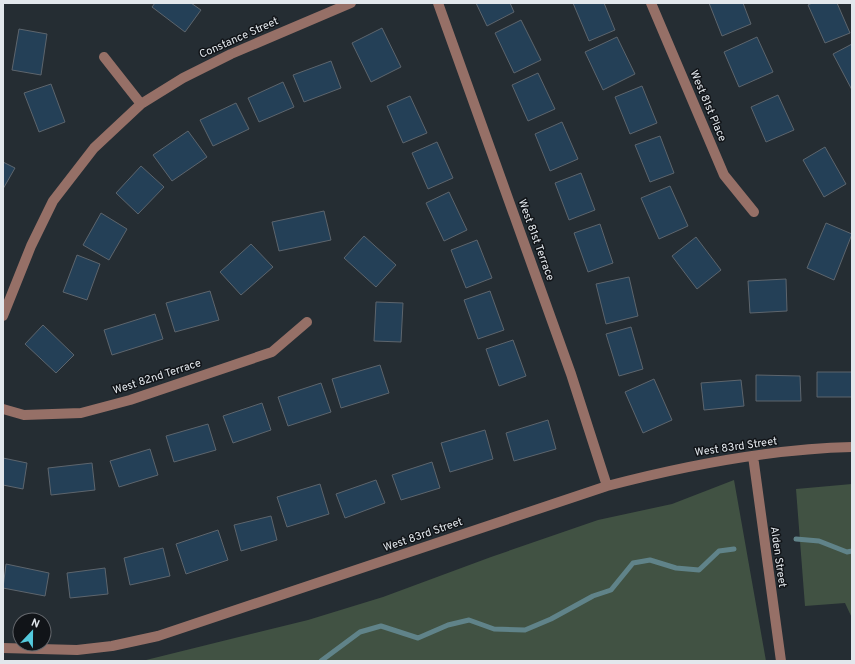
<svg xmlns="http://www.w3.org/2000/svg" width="855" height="664" viewBox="0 0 855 664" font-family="Overpass,sans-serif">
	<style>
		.green { fill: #415243 }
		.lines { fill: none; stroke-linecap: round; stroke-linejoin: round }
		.stream { stroke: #608389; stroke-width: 5 }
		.building { fill: #244057; stroke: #5d656d }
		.minor { stroke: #967067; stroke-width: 10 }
		.labels { text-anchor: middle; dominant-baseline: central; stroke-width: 3; stroke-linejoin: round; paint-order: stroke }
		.street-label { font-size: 11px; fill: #e2e7ec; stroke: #111418 }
	</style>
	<rect width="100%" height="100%" fill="#252d33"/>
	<path class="green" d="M734 480 766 661H142L308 620 383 597 491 557 598 520 672 504Z
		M852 484V618L845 603 805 606 796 489Z"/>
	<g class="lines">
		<path class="stream" d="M796 539 819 541 847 552 852 551
			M321 661 360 632 381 626 418 638 448 625 469 620 494 629 525 630 551 619 593 596 611 590 633 563 650 560 676 568 699 570 719 551 734 549"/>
	</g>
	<path class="building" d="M155 3H191L201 10 185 32 152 7Z
		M476 3H510L514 12 487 26Z
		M573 3H604L615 30 589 41Z
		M709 3H743L751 24 722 36Z
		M812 3H837L850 33 825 43 808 5Z
		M521 20 541 60 514 73 495 33Z
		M382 28 401 67 371 82 352 43Z
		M19 29 47 34 41 75 12 70Z
		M617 37 635 74 603 90 585 52Z
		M757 37 773 72 739 87 724 52Z
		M852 44V90L833 54Z
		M331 61 341 88 304 102 293 75Z
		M538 73 555 109 528 121 512 85Z
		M283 82 294 107 259 122 248 98Z
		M51 84 65 122 39 132 24 93Z
		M642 86 657 123 630 134 615 97Z
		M778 95 794 130 766 142 751 107Z
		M410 96 427 133 403 143 387 106Z
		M236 103 249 129 213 146 200 120Z
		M562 122 578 159 550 171 535 134Z
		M188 131 207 157 172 181 153 155Z
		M660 136 674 173 650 182 635 145Z
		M437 142 453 178 428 189 412 153Z
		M825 147 846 184 824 197 803 160Z
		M3 162 15 168 3 189Z
		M141 166 164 187 138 214 116 193Z
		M581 173 595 210 569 220 555 183Z
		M670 186 688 226 659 239 641 198Z
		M449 192 467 230 444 241 426 203Z
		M324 211 331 240 279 251 272 222Z
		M101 213 127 229 109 260 83 245Z
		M826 223 852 234 834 280 807 268Z
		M600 224 613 263 588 272 574 233Z
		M364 236 396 265 376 287 344 258Z
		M696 237 721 270 697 289 672 256Z
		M477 240 492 278 466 288 451 250Z
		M251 244 273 267 241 295 220 272Z
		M77 255 100 264 87 300 63 292Z
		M629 277 638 316 606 324 596 284Z
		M786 279 787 311 750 313 748 281Z
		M210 291 219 320 175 332 166 303Z
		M490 291 504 330 478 339 464 300Z
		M376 302 403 303 401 342 374 341Z
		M155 314 163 339 112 355 104 330Z
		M43 325 74 355 56 373 25 344Z
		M631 327 643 369 619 376 606 334Z
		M513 340 526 376 499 386 486 349Z
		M380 365 389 393 341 408 332 379Z
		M817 372H852V397H817Z
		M756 375 800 376 801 401H756Z
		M654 379 672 420 643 433 625 392Z
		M741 380 744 406 704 410 701 383Z
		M321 383 331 412 288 426 278 397Z
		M262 403 271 430 233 443 223 416Z
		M548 420 556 449 514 461 506 433Z
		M208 424 216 450 174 462 166 436Z
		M485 430 493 459 450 472 441 443Z
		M150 449 158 475 119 487 110 461Z
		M3 458 27 463 23 489 3 485Z
		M432 462 440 488 401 500 392 475Z
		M92 463 95 490 51 495 48 468Z
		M376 480 385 503 345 518 336 494Z
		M320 484 329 514 287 527 277 497Z
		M271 516 277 540 241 551 234 525Z
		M218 530 228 560 186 574 176 544Z
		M163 548 170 576 130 585 124 558Z
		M6 564 49 573 45 596 3 588Z
		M105 568 108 594 70 598 67 573Z"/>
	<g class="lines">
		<path class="minor" d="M438 3 571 374 607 486
			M651 3 724 175 754 212
			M104 57 141 104
			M3 316 31 246 53 201 94 148 141 104 183 78 231 54 351 3
			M3 409 24 415 81 413 130 400 272 352 307 322
			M753 456 781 661
			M3 648 77 650 112 646 158 636 607 486C687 465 769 449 852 447"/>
	</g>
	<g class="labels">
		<g class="street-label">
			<text transform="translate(239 38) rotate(-24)">Constance Street</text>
			<text transform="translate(708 106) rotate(67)">West 81st Place</text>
			<text transform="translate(536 240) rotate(70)">West 81st Terrace</text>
			<text transform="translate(157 377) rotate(-18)">West 82nd Terrace</text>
			<text transform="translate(736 447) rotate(-8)">West 83rd Street</text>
			<text transform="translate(423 535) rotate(-19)">West 83rd Street</text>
			<text transform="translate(778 557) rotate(82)">Alden Street</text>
		</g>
	</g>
	<rect width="855" height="664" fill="none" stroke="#e2e7ec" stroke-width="8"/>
	<g transform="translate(32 632) rotate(22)"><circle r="19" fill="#111418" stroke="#65686d"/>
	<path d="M0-3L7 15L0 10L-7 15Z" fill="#54cadd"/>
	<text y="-6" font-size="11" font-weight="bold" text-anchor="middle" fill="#e2e7ec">N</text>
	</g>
</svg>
